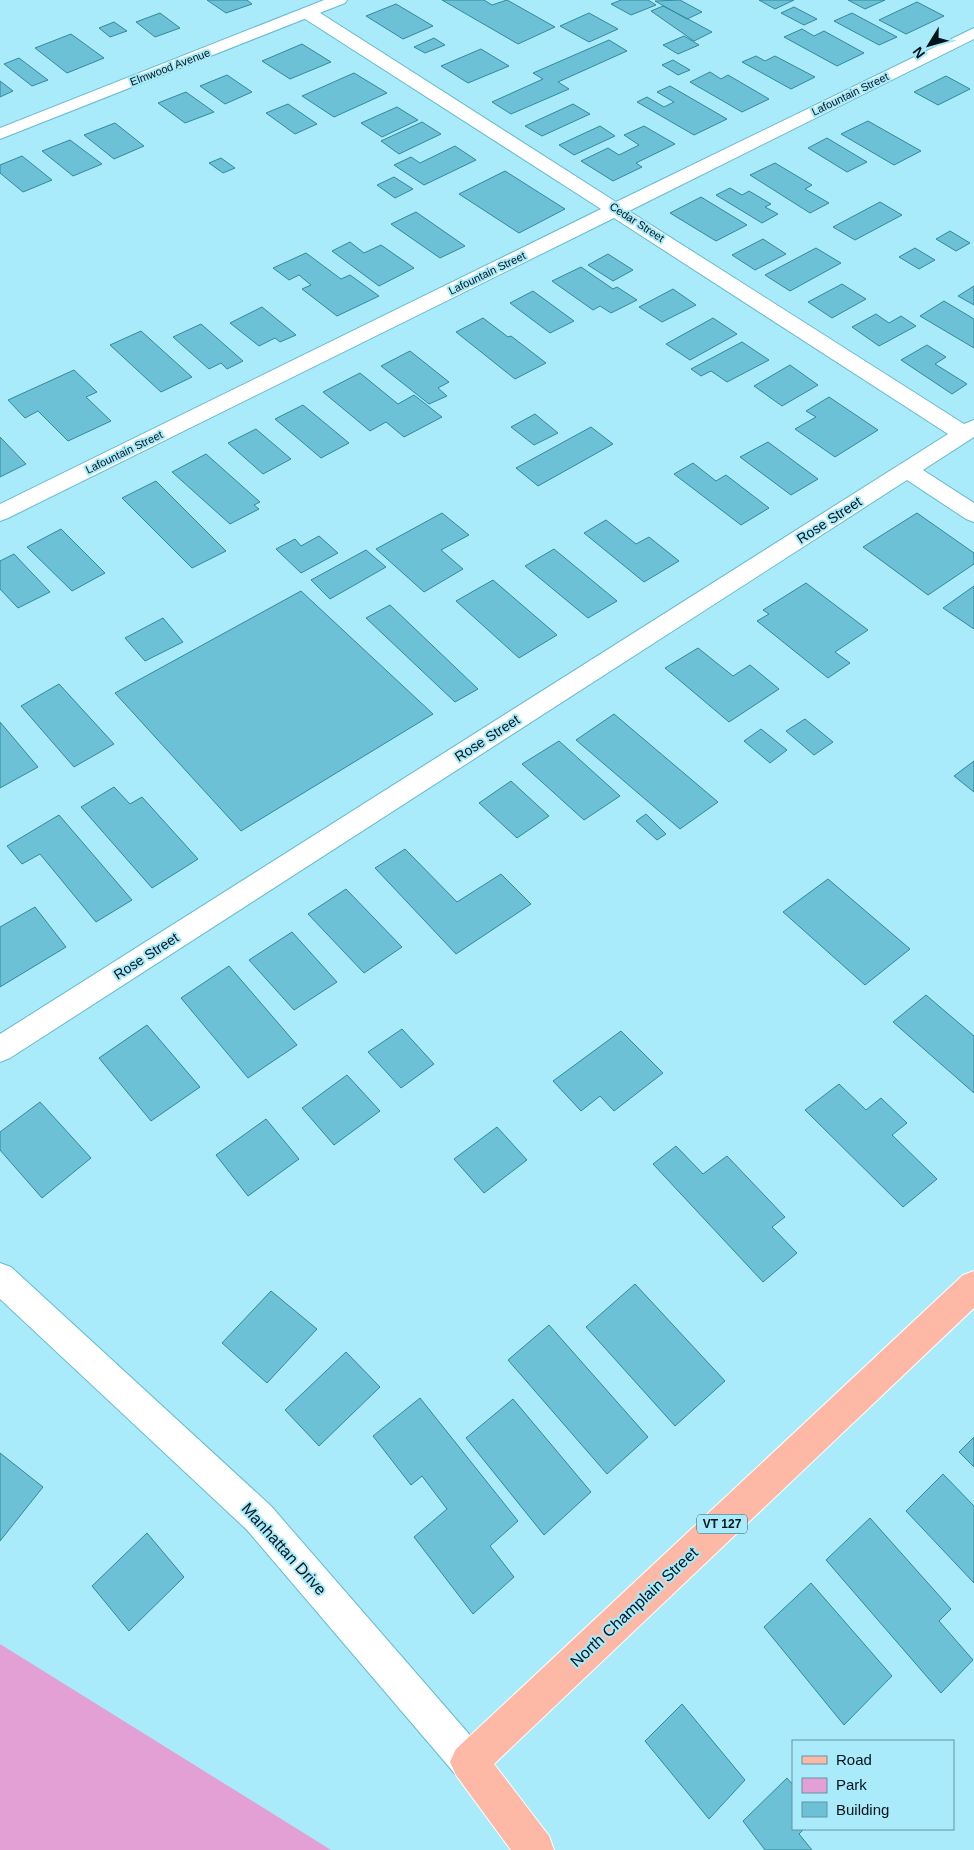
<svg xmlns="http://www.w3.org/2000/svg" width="974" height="1850" viewBox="0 0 974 1850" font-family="Helvetica,sans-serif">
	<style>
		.green { fill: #e3a0d4 }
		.building { fill: #6dc1d6; stroke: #31899c }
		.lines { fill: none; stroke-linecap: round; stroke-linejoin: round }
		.minor-casing { stroke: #65bace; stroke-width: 2 }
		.tertiary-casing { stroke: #65bace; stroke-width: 2 }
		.primary-casing { stroke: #fff; stroke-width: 2 }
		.minor { fill: #fff; fill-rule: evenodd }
		.tertiary { fill: #fff; fill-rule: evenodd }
		.primary { fill: #feb8a6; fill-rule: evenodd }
		.labels { text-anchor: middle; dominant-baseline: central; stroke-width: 4; stroke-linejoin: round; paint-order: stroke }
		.far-street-label { font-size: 11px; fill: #00141a; stroke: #a9eafb }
		.shield { fill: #a9eafb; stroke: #33545e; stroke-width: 1 }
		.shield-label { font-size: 12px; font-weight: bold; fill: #00141a }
		.street-label { font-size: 14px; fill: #00141a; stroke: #a9eafb }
		.near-street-label { font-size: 16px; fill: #00141a; stroke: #a9eafb }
	</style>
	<rect width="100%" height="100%" fill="#a9eafb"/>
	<path class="green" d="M0 1644 331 1850H0Z"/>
	<path class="building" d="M207 0H247L252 4 226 13Z
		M442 0H484L492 5 507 0 555 27 518 44Z
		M621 0H648L656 5 631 15 611 4Z
		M680 0 702 12 687 19 655 1Z
		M759 0H794L775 9Z
		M848 0H885L865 9Z
		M917 2 944 16 906 34 879 20Z
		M396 4 433 26 403 39 366 16Z
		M663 6 688 19 712 32 694 41 651 11Z
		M794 7 817 19 804 25 781 13Z
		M160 13 180 28 155 37 136 22Z
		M589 13 618 29 589 42 560 26Z
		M852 13 897 37 879 45 834 21Z
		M114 22 127 31 110 37 99 28Z
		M802 29 814 36 824 31 864 53 837 66 784 37Z
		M71 34 104 58 67 73 35 48Z
		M684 36 699 45 678 54 663 45Z
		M434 38 445 45 425 53 414 47Z
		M609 40 627 51 558 82 569 89 511 114 492 102 543 79 533 73Z
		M302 44 331 62 290 79 262 61Z
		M481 49 509 66 468 83 441 66Z
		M756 56 765 61 775 56 815 77 791 89 742 62Z
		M19 58 48 80 32 86 4 64Z
		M673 60 690 70 678 75 662 65Z
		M710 72 721 79 728 75 769 99 742 112 690 82Z
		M354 73 387 93 334 117 302 96Z
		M227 75 252 92 225 104 200 86Z
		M946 76 970 89 938 105 914 92Z
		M0 81 13 91 0 97Z
		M670 86 727 119 694 135 637 102 647 97 664 107 674 102 657 92Z
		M186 92 214 112 185 123 158 103Z
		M288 104 317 124 295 134 266 113Z
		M573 104 590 114 542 136 525 126Z
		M397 107 418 120 382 137 361 123Z
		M868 121 921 151 894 165 841 134Z
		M422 122 441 134 399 154 381 141Z
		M115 123 144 146 114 159 84 135Z
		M600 126 615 136 574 155 559 145Z
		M644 126 675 144 636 163 642 167 613 181 581 161 608 148 619 155 639 145 624 135Z
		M827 138 867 162 847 172 808 148Z
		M70 140 102 164 73 176 42 151Z
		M455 146 476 160 424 185 394 165 411 157 420 163Z
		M22 156 52 180 23 192 0 173V165Z
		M221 158 235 168 223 173 209 163Z
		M775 163 812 185 805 189 829 203 810 213 750 175Z
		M505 171 565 209 519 233 459 194Z
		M394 177 413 189 395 198 377 185Z
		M730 188 742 195 749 191 771 204 765 207 778 214 762 223 716 195Z
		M701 197 747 225 716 241 670 213Z
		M880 202 902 215 855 240 833 227Z
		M416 212 465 246 440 258 391 224Z
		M950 231 970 243 956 251 936 239Z
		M763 239 786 254 755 270 732 255Z
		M350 242 364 253 381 245 414 268 379 286 332 251Z
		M816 248 841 263 790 291 765 275Z
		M915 248 935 260 919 269 899 257Z
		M306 253 341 279 350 275 379 296 337 316 302 289 311 285 299 275 289 280 273 268Z
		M608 254 633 270 613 281 588 265Z
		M581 267 613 289 617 287 637 300 611 313 600 306 593 310 552 281Z
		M842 284 866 299 832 318 808 302Z
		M974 286V305L958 296Z
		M673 289 696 305 662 322 639 307Z
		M533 291 574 321 550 333 510 303Z
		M944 301 974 319V348L920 316Z
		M262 307 296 335 280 342 275 338 259 346 230 323Z
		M876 314 889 323 901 316 916 326 879 346 852 327Z
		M483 318 508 337 511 336 546 363 515 379 456 332Z
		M713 318 737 334 690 360 666 344Z
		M201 324 243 361 227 369 221 363 209 369 173 337Z
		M141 331 192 377 161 392 110 345Z
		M742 342 769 360 727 382 711 371 701 376 691 369Z
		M927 345 946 357 935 364 967 384 952 394 901 360Z
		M410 351 449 382 438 388 447 396 429 404 381 366Z
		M790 365 818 385 782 406 754 386Z
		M74 370 97 392 86 397 111 421 68 441 38 411 25 418 8 400Z
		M360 373 398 404 414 395 442 417 404 437 386 422 370 431 323 392Z
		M829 397 878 430 835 457 795 429 816 417 806 411Z
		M303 405 349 443 321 458 275 419Z
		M535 414 558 433 534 445 511 427Z
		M591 427 613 444 538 486 516 468Z
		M256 429 291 459 263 474 228 443Z
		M0 437 26 464 0 477Z
		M768 442 818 479 791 495 740 457Z
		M206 454 260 502 254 505 259 509 230 524 172 472Z
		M693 463 716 481 726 475 769 508 741 525 674 474Z
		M156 481 226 551 192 568 122 498Z
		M442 513 469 535 441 550 463 569 424 592 376 549Z
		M917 513 974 553V564L928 595 863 547Z
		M606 520 636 544 649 537 679 561 644 582 584 533Z
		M61 529 105 573 72 591 27 547Z
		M319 536 338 553 301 573 276 549 295 539 301 546Z
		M554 549 617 601 588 618 525 566Z
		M366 550 386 567 330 599 311 580Z
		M14 554 50 592 18 608 0 589V561Z
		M493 580 557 635 519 658 456 601Z
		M806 583 868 630 835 652 850 663 828 678 757 621 769 614 763 610Z
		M974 586V629L943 608Z
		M301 591 433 714 241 831 115 693Z
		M390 605 478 689 455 702 366 618Z
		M163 618 183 642 145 661 125 638Z
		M698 648 733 676 750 665 779 689 729 722 665 668Z
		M59 684 114 744 74 767 21 706Z
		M614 714 718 802 680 829 576 740Z
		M805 719 833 742 814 755 786 731Z
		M0 722 38 767 0 788Z
		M761 729 787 750 770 763 744 741Z
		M559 741 620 796 584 820 522 764Z
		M974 761V792L954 776Z
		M511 781 549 816 517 838 479 803Z
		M114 787 130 804 142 797 198 859 152 888 81 807Z
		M646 814 666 834 657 840 636 821Z
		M59 815 132 900 96 922 40 854 22 864 7 846Z
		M405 849 457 902 501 874 531 904 456 954 375 868Z
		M828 879 910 949 865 985 783 912Z
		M346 889 402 947 364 973 308 914Z
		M35 907 66 947 0 987V927Z
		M292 932 337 982 294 1010 249 960Z
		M229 966 297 1045 248 1078 181 998Z
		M926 995 974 1036V1093L893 1022Z
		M147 1025 200 1087 151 1121 99 1058Z
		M402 1029 434 1064 401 1088 368 1052Z
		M621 1031 663 1073 614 1111 600 1096 581 1111 553 1081Z
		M347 1075 380 1111 334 1145 302 1108Z
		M839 1084 866 1110 881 1098 907 1123 892 1135 937 1179 903 1207 805 1110Z
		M40 1102 91 1158 42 1198 0 1150V1132Z
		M266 1119 299 1159 248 1196 216 1155Z
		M497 1127 527 1160 484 1193 454 1159Z
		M676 1146 703 1174 727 1156 785 1217 772 1227 797 1253 763 1282 653 1164Z
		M635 1284 725 1381 675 1426 586 1327Z
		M271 1291 317 1329 267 1383 222 1343Z
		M549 1325 648 1437 607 1474 508 1360Z
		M346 1352 380 1387 319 1446 285 1410Z
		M420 1398 518 1521 490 1546 514 1577 473 1614 414 1537 447 1509 422 1476 411 1485 373 1436Z
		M513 1399 591 1492 544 1535 466 1438Z
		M974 1437V1467L959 1452Z
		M0 1453 43 1487 0 1541Z
		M943 1474 974 1506V1583L906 1511Z
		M870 1518 951 1609 939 1621 973 1660 941 1693 826 1560Z
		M147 1533 184 1577 129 1631 92 1586Z
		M811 1583 892 1676 844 1725 764 1627Z
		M682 1704 745 1780 709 1819 645 1741Z
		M787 1778 793 1785V1829H804L799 1834 812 1850H765L743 1821Z"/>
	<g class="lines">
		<g class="minor-casing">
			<path id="minor" d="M308 8 314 9 616 202 974 28V39L629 211 964 424 974 420V437L923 470 974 503V522L966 519 907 480 10 1058 0 1062V1034L948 434 614 218 8 518 0 521V504L601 209 302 17 300 13 302 9Z"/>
		</g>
		<g class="tertiary-casing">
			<path id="tertiary" d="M324 0H347L345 3 0 139V128Z
				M0 1263 11 1267 271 1506 482 1749 488 1762 482 1775 469 1781 456 1775 247 1530 0 1299Z"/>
		</g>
		<g class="primary-casing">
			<path id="primary" d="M974 1271V1308L494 1764 549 1836 554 1850H511L456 1775 450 1762 456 1749 963 1275Z"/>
		</g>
		<use href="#minor" class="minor"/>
		<use href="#tertiary" class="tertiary"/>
		<use href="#primary" class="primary"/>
	</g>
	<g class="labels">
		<g class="far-street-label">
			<text transform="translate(170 67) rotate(-21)">Elmwood Avenue</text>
			<text transform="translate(850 94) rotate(-26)">Lafountain Street</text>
			<text transform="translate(637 222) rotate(33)">Cedar Street</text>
			<text transform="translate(487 273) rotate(-26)">Lafountain Street</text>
			<text transform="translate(124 452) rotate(-26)">Lafountain Street</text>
		</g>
		<rect class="shield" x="697" y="1514.5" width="50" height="19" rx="4"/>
		<g class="shield-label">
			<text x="722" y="1524">VT 127</text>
		</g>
		<g class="street-label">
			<text transform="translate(829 520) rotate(-33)">Rose Street</text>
			<text transform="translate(487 738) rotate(-33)">Rose Street</text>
			<text transform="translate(146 956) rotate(-33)">Rose Street</text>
		</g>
		<g class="near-street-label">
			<text transform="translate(284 1549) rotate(48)">Manhattan Drive</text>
			<text transform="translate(634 1607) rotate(-43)">North Champlain Street</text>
		</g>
	</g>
	<rect x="792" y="1740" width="162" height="90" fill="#a9eafb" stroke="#6594a1"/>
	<rect x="802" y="1756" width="25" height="8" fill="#feb8a6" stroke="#6594a1"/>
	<text x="836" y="1765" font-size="15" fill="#00141a">Road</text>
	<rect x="802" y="1778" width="25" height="15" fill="#e3a0d4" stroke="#6594a1"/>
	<text x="836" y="1790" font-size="15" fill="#00141a">Park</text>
	<rect x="802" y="1802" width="25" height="15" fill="#6dc1d6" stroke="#6594a1"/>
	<text x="836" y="1815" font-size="15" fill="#00141a">Building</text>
	<g transform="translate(929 45) rotate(233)" stroke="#a9eafb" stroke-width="4" paint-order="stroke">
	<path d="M0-4L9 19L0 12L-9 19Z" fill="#00141a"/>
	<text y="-8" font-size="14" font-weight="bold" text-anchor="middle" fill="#00141a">N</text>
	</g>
</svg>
